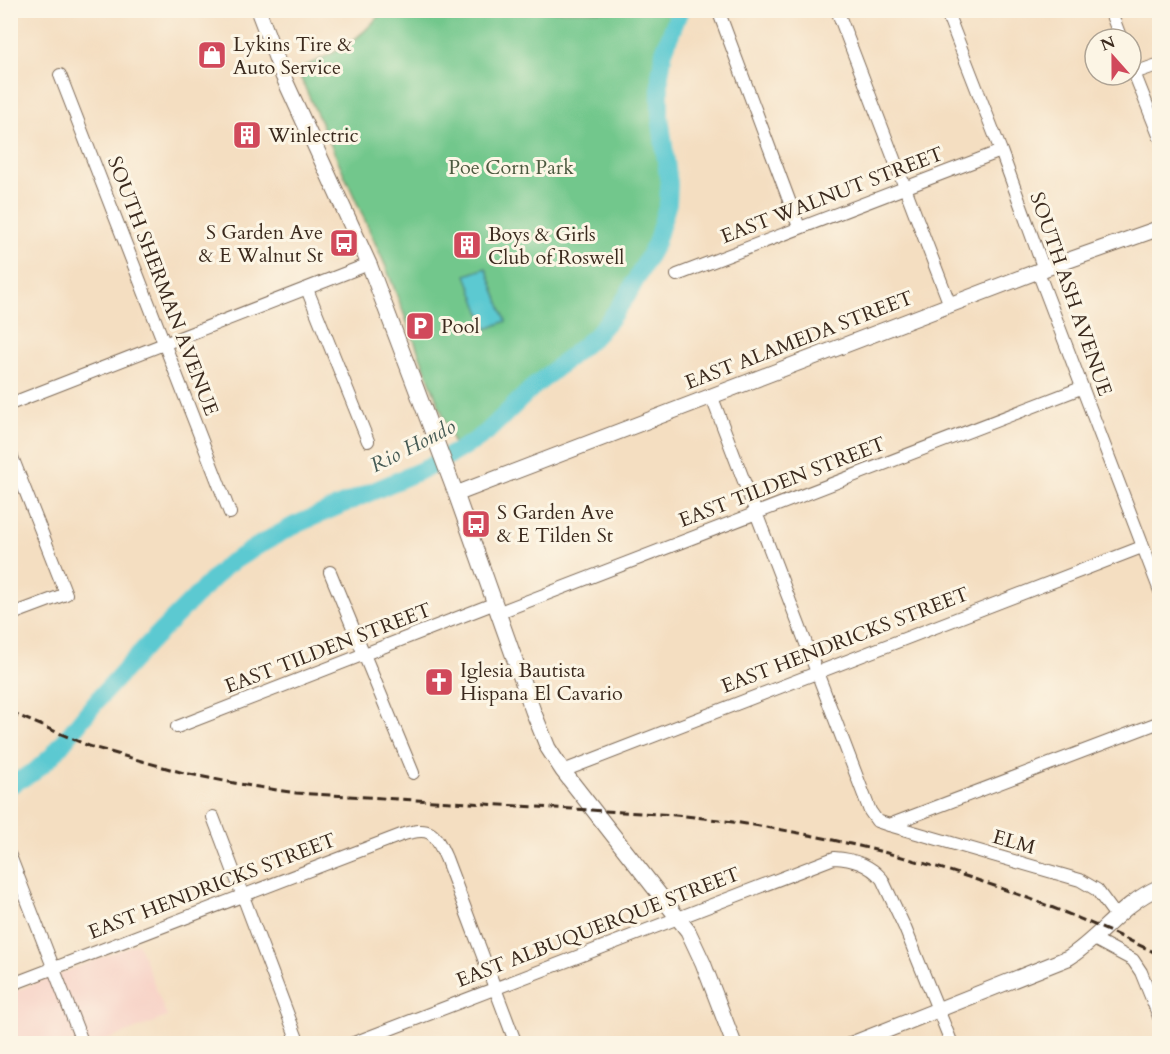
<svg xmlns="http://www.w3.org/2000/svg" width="1170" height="1054" viewBox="0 0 1170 1054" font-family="Cardo,serif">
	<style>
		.built { fill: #f7d1c6 }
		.green { fill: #72c78c; stroke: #567855; stroke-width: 1.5 }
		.water { fill: #5cc9d1; stroke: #4c7a78; stroke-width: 1.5 }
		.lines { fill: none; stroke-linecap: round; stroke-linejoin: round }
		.river { stroke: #5cc9d1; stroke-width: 18 }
		.minor-casing { stroke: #7c6957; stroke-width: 14 }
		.tertiary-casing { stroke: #7c6957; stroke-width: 17 }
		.minor { stroke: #fff; stroke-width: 12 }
		.tertiary { stroke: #fff; stroke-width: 15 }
		.rail { stroke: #3b2a1e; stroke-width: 3; stroke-dasharray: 9 4.5; stroke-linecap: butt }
		.labels { text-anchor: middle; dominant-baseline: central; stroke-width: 6; stroke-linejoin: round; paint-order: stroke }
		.poi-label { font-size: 20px; fill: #3b2a1e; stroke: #fcf5e5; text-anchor: start }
		.park-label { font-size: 20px; fill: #4c593f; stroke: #fcf5e5 }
		.street-label { font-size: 20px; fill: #3b2a1e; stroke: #fcf5e5 }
		.water-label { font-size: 21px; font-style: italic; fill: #455a54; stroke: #fcf5e5 }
	</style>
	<rect width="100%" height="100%" fill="#fcf5e5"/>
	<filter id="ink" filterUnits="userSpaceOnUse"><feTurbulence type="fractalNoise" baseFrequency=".0167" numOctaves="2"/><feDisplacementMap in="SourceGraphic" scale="12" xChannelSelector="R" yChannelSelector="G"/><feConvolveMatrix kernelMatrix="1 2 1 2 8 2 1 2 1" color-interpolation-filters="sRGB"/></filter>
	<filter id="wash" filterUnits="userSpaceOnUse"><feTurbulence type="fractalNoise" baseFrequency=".008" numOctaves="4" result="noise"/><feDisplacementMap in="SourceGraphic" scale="24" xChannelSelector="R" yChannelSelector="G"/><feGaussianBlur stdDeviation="1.35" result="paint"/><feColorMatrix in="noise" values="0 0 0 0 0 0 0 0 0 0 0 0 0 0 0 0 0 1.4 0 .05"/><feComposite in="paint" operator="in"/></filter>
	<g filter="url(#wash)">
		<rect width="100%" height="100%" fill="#f4dec1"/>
		<path class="built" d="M138 943 167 1017 99 1043 11 1044V993Z"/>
		<path class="green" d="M383 11H680C666 50 656 73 661 117 663 145 672 175 668 203 662 244 624 310 594 338 573 356 550 371 530 390 505 413 486 433 457 452L386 267 297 70C333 54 358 43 383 11Z"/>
		<path class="water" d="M486 268 506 321 487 329 466 275Z"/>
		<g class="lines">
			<path class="river" d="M10 785 34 772 53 755 99 698 149 643 227 565 264 542 295 525 429 467 473 442 487 432 531 389 594 337 610 319 627 296 656 243 668 203 669 184 660 116V75L664 51 680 10"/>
		</g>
	</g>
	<g filter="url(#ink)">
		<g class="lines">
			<g class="minor-casing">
				<path id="minor" d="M718 10 799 227
					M837 10 950 305
					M946 10 1001 151 1042 264 1040 277 1160 591
					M1110 10 1121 39
					M1131 65 1160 138
					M1134 73 1160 64
					M60 75 230 513
					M677 275 1001 151
					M307 289 368 441
					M711 395 870 811 877 821 889 825 1080 880 1097 890 1116 916
					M10 404 369 264
					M10 452 66 594 10 615
					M330 572 413 773
					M497 613 1081 388
					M177 727 493 604
					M563 771 1142 547
					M213 817 299 1044
					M889 825 1160 722
					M10 856 83 1044
					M1092 938 1133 960 1141 972 1160 1019
					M10 985 401 835C430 826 434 831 446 858L516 1044
					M351 1044 834 858C853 859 869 864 882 879L905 928 952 1044"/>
			</g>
			<g class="tertiary-casing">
				<path id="tertiary" d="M258 10 283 76 369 264 456 494 533 711 548 748 563 771 688 931 703 963 734 1044
					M456 494 1041 270 1160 228
					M852 1044 1068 958C1101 937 1122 903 1160 887"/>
			</g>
			<use href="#minor" class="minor"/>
			<use href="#tertiary" class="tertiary"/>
			<path class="rail" d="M10 712 89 746 184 773 239 784 296 793 675 815C847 832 1005 880 1160 955"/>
		</g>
	</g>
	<defs>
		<g id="shop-square" transform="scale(1.5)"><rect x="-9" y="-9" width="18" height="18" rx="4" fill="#d1495b" stroke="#fcf5e5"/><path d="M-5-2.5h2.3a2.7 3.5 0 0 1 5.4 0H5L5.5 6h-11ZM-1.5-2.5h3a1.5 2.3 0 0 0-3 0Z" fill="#fff"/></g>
		<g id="building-square" transform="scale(1.5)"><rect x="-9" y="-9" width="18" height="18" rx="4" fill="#d1495b" stroke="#fcf5e5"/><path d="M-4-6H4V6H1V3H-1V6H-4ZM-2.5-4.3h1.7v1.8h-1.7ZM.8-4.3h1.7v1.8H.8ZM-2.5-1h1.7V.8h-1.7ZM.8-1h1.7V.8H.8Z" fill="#fff"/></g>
		<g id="bus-square" transform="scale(1.5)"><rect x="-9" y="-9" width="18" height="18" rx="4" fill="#d1495b" stroke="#fcf5e5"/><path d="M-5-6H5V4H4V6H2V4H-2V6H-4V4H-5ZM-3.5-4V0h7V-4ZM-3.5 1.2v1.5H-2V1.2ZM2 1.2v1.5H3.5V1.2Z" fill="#fff"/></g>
		<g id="parking-square" transform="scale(1.5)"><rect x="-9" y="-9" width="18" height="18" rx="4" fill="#d1495b" stroke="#fcf5e5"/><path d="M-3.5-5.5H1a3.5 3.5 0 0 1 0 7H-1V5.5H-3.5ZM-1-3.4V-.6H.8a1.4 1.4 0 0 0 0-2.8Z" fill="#fff"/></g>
		<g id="church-square" transform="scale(1.5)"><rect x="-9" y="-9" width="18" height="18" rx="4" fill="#d1495b" stroke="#fcf5e5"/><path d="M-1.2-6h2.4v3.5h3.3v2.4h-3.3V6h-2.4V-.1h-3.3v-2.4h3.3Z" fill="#fff"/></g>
	</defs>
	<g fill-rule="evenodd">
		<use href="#shop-square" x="212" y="55"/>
		<use href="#building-square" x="247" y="135"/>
		<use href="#bus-square" x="344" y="243"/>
		<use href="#building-square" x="467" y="245"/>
		<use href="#parking-square" x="420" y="326"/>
		<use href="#bus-square" x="476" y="524"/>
		<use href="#church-square" x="439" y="682"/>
	</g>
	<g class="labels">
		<g class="poi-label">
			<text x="233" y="44">Lykins Tire &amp;<tspan x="233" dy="23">Auto Service</tspan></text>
			<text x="268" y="135">Winlectric</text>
			<text x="323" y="232" text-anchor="end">S Garden Ave<tspan x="323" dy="23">&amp; E Walnut St</tspan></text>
			<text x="488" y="234">Boys &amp; Girls<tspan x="488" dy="23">Club of Roswell</tspan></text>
			<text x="441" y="326">Pool</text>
			<text x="497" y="512">S Garden Ave<tspan x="497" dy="23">&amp; E Tilden St</tspan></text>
			<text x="460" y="670">Iglesia Bautista<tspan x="460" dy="23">Hispana El Cavario</tspan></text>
		</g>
		<g class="park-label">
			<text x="511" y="167">Poe Corn Park</text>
		</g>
		<g class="street-label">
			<text transform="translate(832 195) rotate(-21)">EAST WALNUT STREET</text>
			<text transform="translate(163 286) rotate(69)">SOUTH SHERMAN AVENUE</text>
			<text transform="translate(1071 294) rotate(71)">SOUTH ASH AVENUE</text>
			<text transform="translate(799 340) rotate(-21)">EAST ALAMEDA STREET</text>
			<text transform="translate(782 482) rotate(-21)">EAST TILDEN STREET</text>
			<text transform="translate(845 640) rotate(-21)">EAST HENDRICKS STREET</text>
			<text transform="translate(328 648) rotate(-21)">EAST TILDEN STREET</text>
			<text transform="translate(1014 842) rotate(16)">ELM</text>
			<text transform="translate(212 886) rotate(-21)">EAST HENDRICKS STREET</text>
			<text transform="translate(598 927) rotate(-21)">EAST ALBUQUERQUE STREET</text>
		</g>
		<g class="water-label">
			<text transform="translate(413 446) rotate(-27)">Rio Hondo</text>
		</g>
	</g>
	<rect width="1170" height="1054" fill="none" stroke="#fcf5e5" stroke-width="36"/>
	<g transform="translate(1113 57) rotate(339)"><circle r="28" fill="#fcf5e5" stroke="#afa495" stroke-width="1.5"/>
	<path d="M0-4.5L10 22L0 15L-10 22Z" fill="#d1495b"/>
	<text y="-9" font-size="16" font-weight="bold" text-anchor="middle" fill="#3b2a1e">N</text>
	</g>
</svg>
